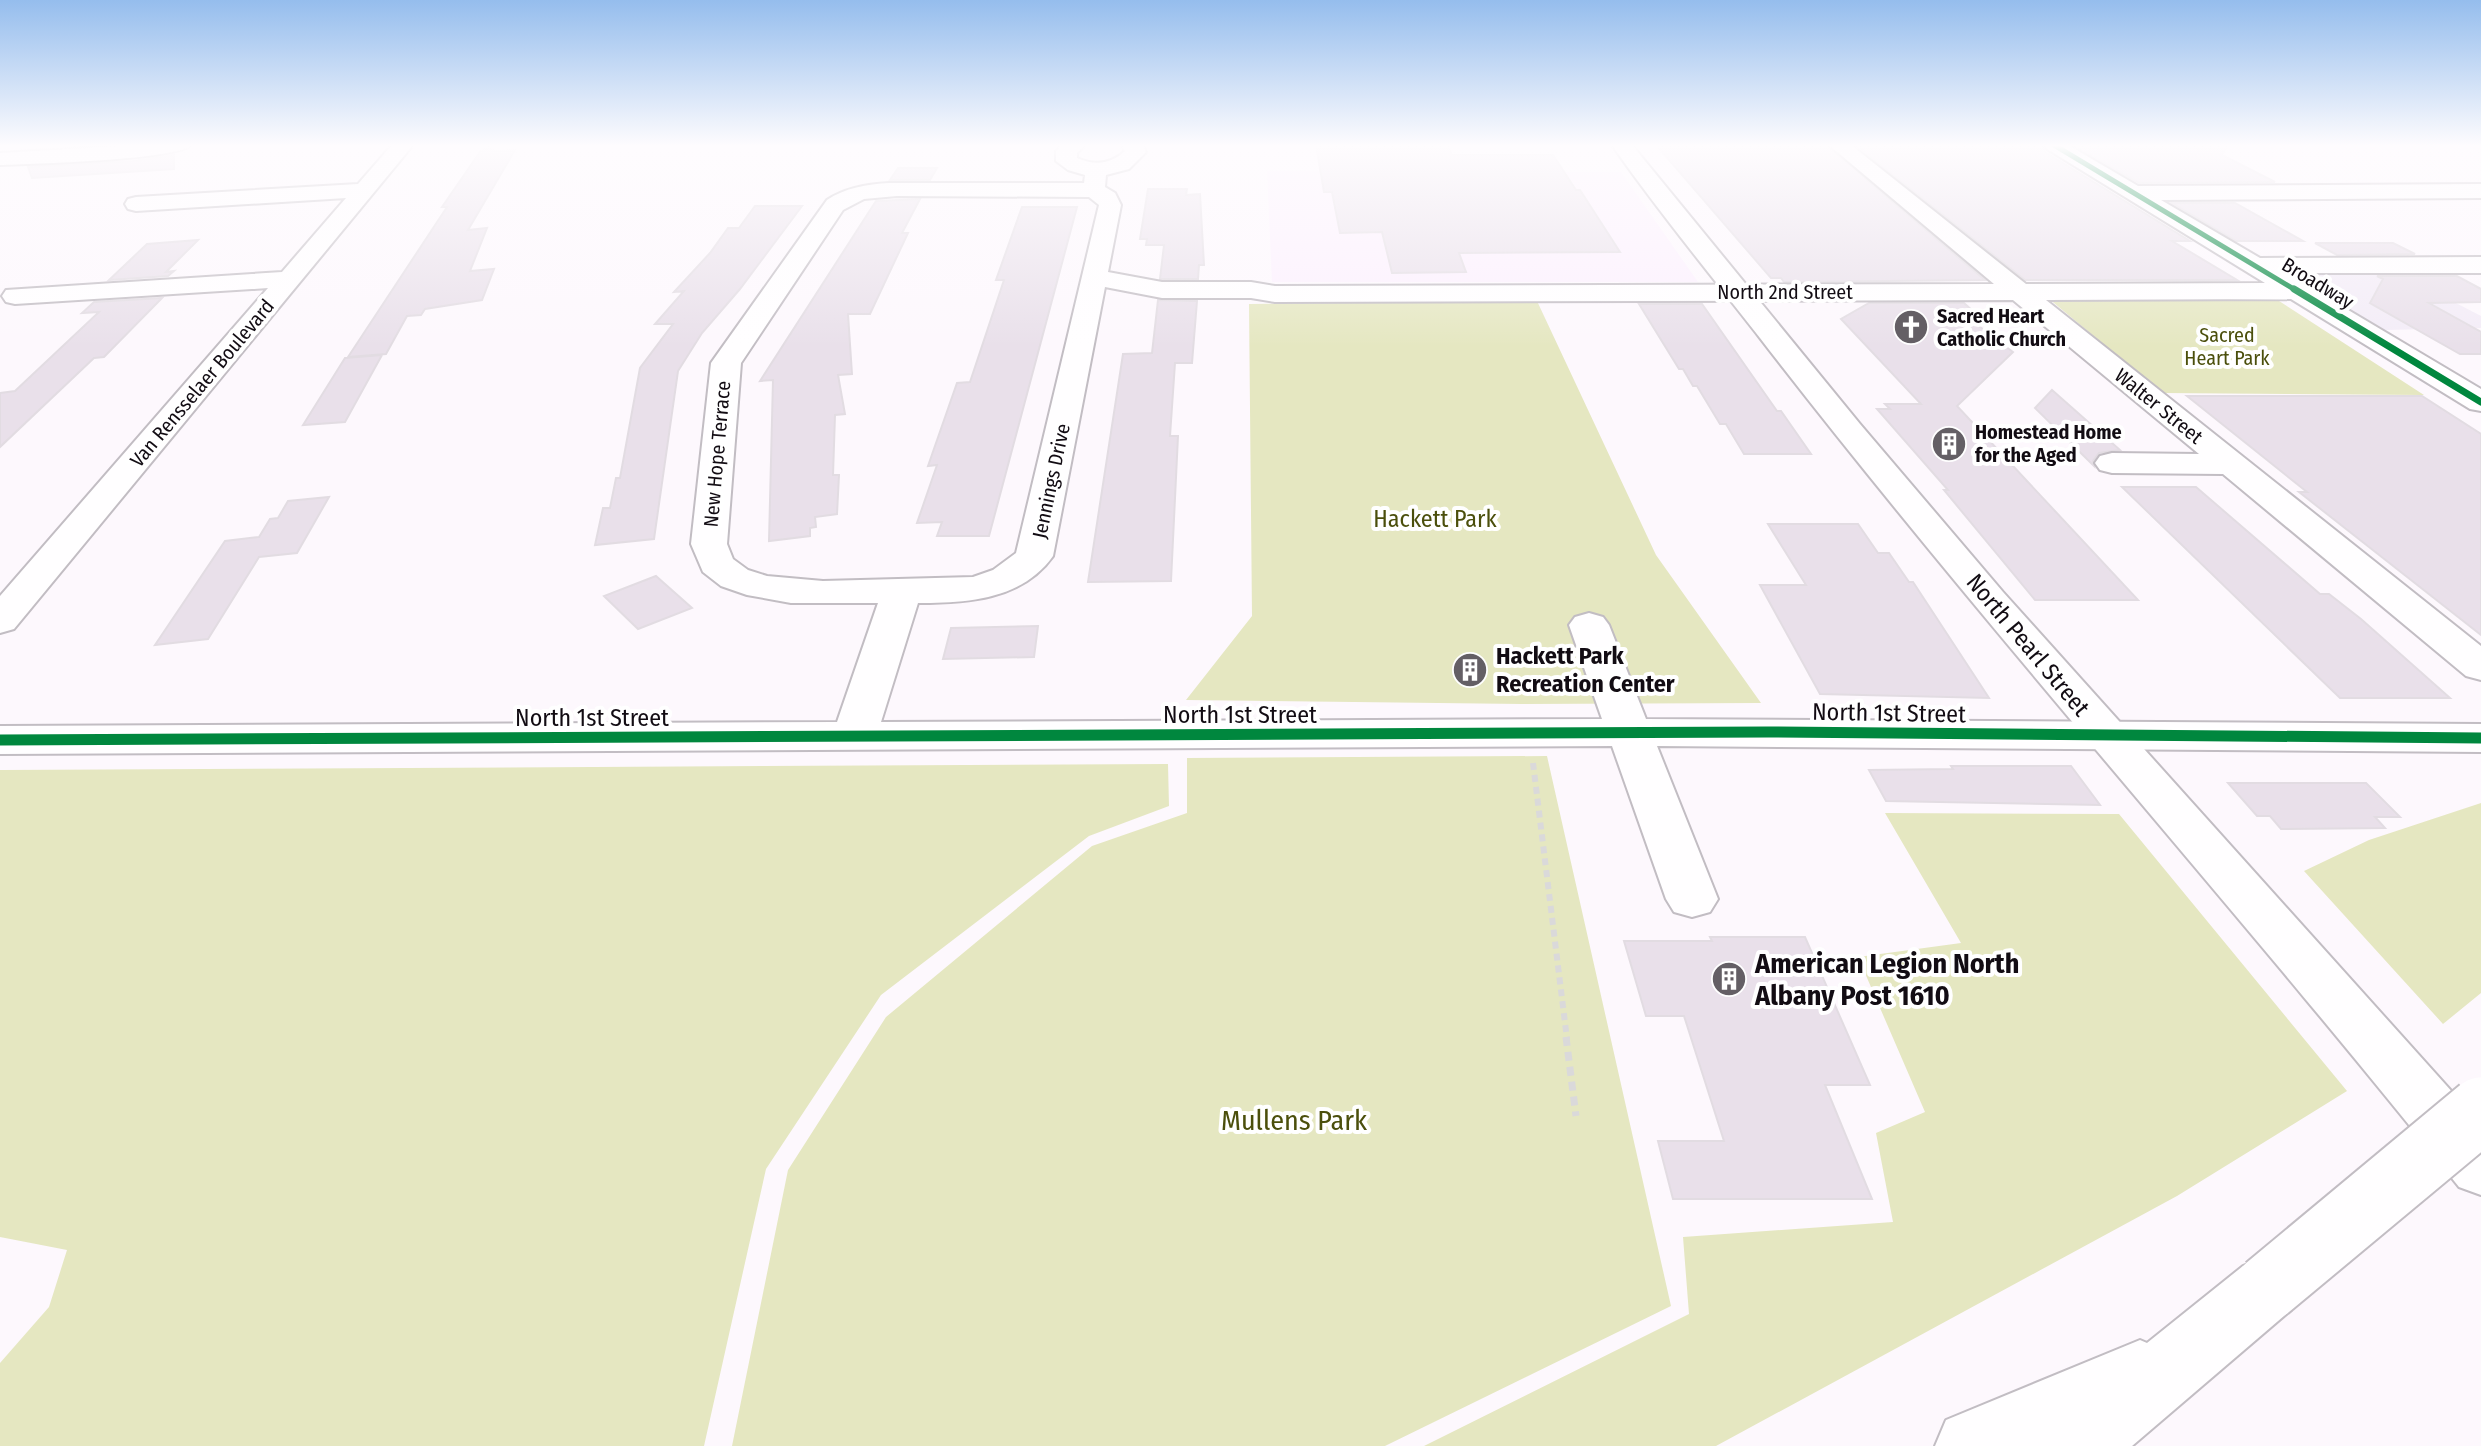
<svg xmlns="http://www.w3.org/2000/svg" width="2481" height="1446" viewBox="0 0 2481 1446" font-family="'Fira Sans Condensed',sans-serif">
	<style>
		.commercial { fill: #f3ecf7 }
		.built { fill: #fcf0fe }
		.green { fill: #e5e7c1 }
		.building { fill: #e9e0ea; stroke: #e2dce2; stroke-width: 2 }
		.lines { fill: none; stroke-linecap: round; stroke-linejoin: round }
		.minor-casing { stroke: #c2bdc3; stroke-width: 4 }
		.major-casing { stroke: #c2bdc3; stroke-width: 4 }
		.highway-casing { stroke: #c2bdc3; stroke-width: 4 }
		.path-far1 { stroke: #dad9da; stroke-width: 6; stroke-dasharray: 7 5; stroke-linecap: butt }
		.path { stroke: #dad9da; stroke-width: 7; stroke-dasharray: 9 6; stroke-linecap: butt }
		.minor { fill: #fffeff; fill-rule: evenodd }
		.major { fill: #fffeff; fill-rule: evenodd }
		.highway { fill: #fffeff; fill-rule: evenodd }
		.highway-bridge-casing { stroke: #c2bdc3; stroke-width: 69; stroke-linecap: butt }
		.highway-bridge { stroke: #fffeff; stroke-width: 65 }
		.cycleway-far2-casing { stroke: #fff; stroke-width: 8 }
		.cycleway-far1-casing { stroke: #fff; stroke-width: 10 }
		.cycleway-casing { stroke: #fff; stroke-width: 16 }
		.cycleway-far2 { stroke: #00873e; stroke-width: 5 }
		.cycleway-far1 { stroke: #00873e; stroke-width: 7 }
		.cycleway { stroke: #00873e; stroke-width: 11 }
		.labels { text-anchor: middle; dominant-baseline: central; stroke-width: 8; stroke-linejoin: round; paint-order: stroke }
		.far-street-label { font-size: 20px; fill: #120c13; stroke: #fff }
		.far-poi-label { font-size: 20px; font-weight: bold; fill: #120c13; stroke: #fff; text-anchor: start }
		.far-park-label { font-size: 20px; fill: #4b4f0c; stroke: #fff }
		.park-label { font-size: 24px; fill: #4b4f0c; stroke: #fff }
		.street-label { font-size: 24px; fill: #120c13; stroke: #fff }
		.poi-label { font-size: 24px; font-weight: bold; fill: #120c13; stroke: #fff; text-anchor: start }
		.near-poi-label { font-size: 28px; font-weight: bold; fill: #120c13; stroke: #fff; text-anchor: start }
		.near-park-label { font-size: 28px; fill: #4b4f0c; stroke: #fff }
	</style>
	<rect width="100%" height="100%" fill="#fdf8fd"/>
	<path class="commercial" d="M2396 272 2481 316V328L2385 330 2287 273Z"/>
	<path class="built" d="M1486 169 1488 172H1621L1698 282H1272L1267 171Z"/>
	<path class="green" d="M2048 298 2276 299 2424 395 2162 393Z
		M1537 301 1656 555 1761 703 1522 704 1186 700 1252 616 1249 304Z
		M1547 756 1671 1306 1385 1446H732L788 1170 886 1017 1092 846 1187 813V758Z
		M1168 764 1169 806 1089 836 881 995 766 1169 704 1446H0V1363L49 1307 67 1250 0 1237V770Z
		M2481 803V993L2443 1024 2304 871 2369 840Z
		M1885 813 2119 814 2347 1091 2177 1196 1716 1446H1424L1689 1314 1683 1237 1893 1222 1876 1133 1925 1112 1858 957 1961 943Z"/>
	<path class="building" d="M1316 145H1447L1452 155H1553L1576 190H1580L1620 252 1459 253 1466 272 1392 273 1382 232 1340 233 1332 192H1324Z
		M1683 145H1826L1985 280 1784 282 1781 278H1771L1657 146H1685Z
		M1855 145H2041L2045 152 2190 241H2172L2237 280H2025Z
		M2073 145H2228L2222 155 2275 182 2139 183Z
		M488 147 495 151 515 150 468 230 487 228 470 271 494 269 482 300 425 309 421 315 407 316 386 354 348 357 447 207H442L480 152Z
		M174 155V169L32 178 28 167 133 161Z
		M898 168H937L930 180H890Z
		M1148 189H1187L1186 195 1200 194 1204 265H1199L1198 279H1160L1164 245H1146L1147 239H1140Z
		M920 199 902 233H908L870 314H848L852 374 838 375 845 414 835 415 833 475H839L837 514 815 517 816 527 810 528V536L769 541 773 380 760 381 876 201Z
		M2172 203H2235L2303 241H2236Z
		M755 206H802L740 289 702 333 678 371 654 539 595 545 603 508H610L616 478H620L640 368 673 324H655L684 291 674 292 710 253 728 228H739Z
		M1022 207H1077L989 536H937L942 522 917 523 937 465 928 466 957 383 970 382 1004 280H996Z
		M198 240 166 272 174 271 168 276 109 280 147 244Z
		M2315 243H2393L2415 254 2337 255Z
		M2377 276H2457L2481 289V302L2429 303 2481 332V354H2460L2370 303 2383 279Z
		M162 298 104 357 94 358 0 447V393L15 391 99 312 82 313 94 302Z
		M1158 300 1197 301 1192 363H1175L1170 436H1178L1171 581 1088 582 1123 354 1152 353Z
		M1869 303H1964L1983 320H1971L2013 352 1957 406 2138 600H2035L1944 490H1948L1877 409H1890L1885 404H1921L1841 319Z
		M1639 304H1702L1777 411H1781L1811 454H1744L1726 424H1720L1697 386H1693L1683 369H1679Z
		M382 355 345 422 303 425 345 358Z
		M2052 390 2120 450 2099 453 2093 461 2094 466 2035 408Z
		M2187 396H2422L2481 434V635L2299 492H2307Z
		M2122 487H2196L2320 594H2329L2361 619 2450 698H2340Z
		M329 497 297 553 259 557 208 639 155 645 225 541 259 537 270 519 278 518 288 501Z
		M1768 524H1858L1878 553H1889L1909 582H1913L1989 698 1820 694 1760 585H1806Z
		M656 576 692 608 638 629 604 596Z
		M1038 626 1034 657 943 659 951 628Z
		M1951 766H2071L2100 805 1886 801 1869 770 1953 769Z
		M2228 783H2366L2400 817H2375L2385 828 2281 829 2270 816H2257Z
		M1710 937H1805L1870 1085H1825L1872 1199H1673L1658 1141H1724L1684 1016H1646L1624 941H1712Z"/>
	<g class="lines">
		<g class="minor-casing">
			<path id="minor" d="M139 145H191C178 160 29 164 0 165V153Z
				M392 145H413L14 629 0 633V596L268 288 15 304 6 302 2 296 6 290 282 272 346 198 136 211 128 209 125 204 128 199 136 197 358 184Z
				M1062 145H1085L1077 153V158C1095 166 1111 164 1125 151L1122 145H1142L1146 152 1129 169 1106 175 1105 187 1115 193 1121 205 1108 272 1162 282H1251L1275 286 1994 284 1829 145H1851L2026 284 2265 283 2047 149 2044 145H2068L2138 186 2481 184V198L2161 200 2260 258 2481 257V273H2286L2481 389V411L2470 409 2291 299 2046 300 2481 646V680L2466 676 2223 474 2112 473 2100 470 2095 463 2100 456 2112 453 2199 454 2013 300 1275 302 1251 298H1162L1105 287 1053 556C1022 600 966 603 918 603L881 722 1602 719 1569 625 1575 617 1589 613 1603 617 1609 625 1646 719 2481 724V752L1657 746 1718 899 1710 912 1692 917 1674 912 1666 899 1612 746 0 754V726L837 722 878 603H791L747 595 721 586 703 572 691 544 711 363 827 200C845 188 867 184 889 183H1084L1085 175 1068 170 1056 161V151ZM897 196 1089 197 1099 205 1016 553 993 570 973 577 823 581 767 576 748 570 733 559 727 544 741 363 843 210 864 199Z"/>
		</g>
		<g class="major-casing">
			<path id="major" d="M1612 145H1632L1860 424 2003 592 2481 1124V1195L2459 1187C2230 900 1984 628 1760 338 1710 274 1658 211 1612 145Z"/>
		</g>
		<g class="highway-casing">
			<path id="highway" d="M2267 1256 2291 1266 2301 1288 2291 1310 2132 1446H1935L1946 1420 2140 1340 2147 1343 2243 1266Z"/>
		</g>
		<path class="path-far1" d="M1533 763 1567 1039"/>
		<path class="path" d="M1566 1037 1576 1116"/>
		<use href="#minor" class="minor"/>
		<use href="#major" class="major"/>
		<use href="#highway" class="highway"/>
		<g class="highway-bridge-casing">
			<path id="highway-bridge" d="M2267 1288 2481 1110"/>
		</g>
		<use href="#highway-bridge" class="highway-bridge"/>
		<g class="cycleway-far2-casing">
			<path id="cycleway-far2" d="M2054 145 2297 291"/>
		</g>
		<g class="cycleway-far1-casing">
			<path id="cycleway-far1" d="M2294 289 2481 402"/>
		</g>
		<g class="cycleway-casing">
			<path id="cycleway" d="M0 740 1768 732 2481 738"/>
		</g>
		<use href="#cycleway-far2" class="cycleway-far2"/>
		<use href="#cycleway-far1" class="cycleway-far1"/>
		<use href="#cycleway" class="cycleway"/>
	</g>
	<linearGradient id="sky" x2="0" y2="1"><stop stop-color="#95bded"/><stop offset="0.42" stop-color="#fefcfe"/><stop offset="1" stop-color="#fefcfe" stop-opacity="0"/></linearGradient>
	<rect width="2481" height="347" fill="url(#sky)"/>
	<defs>
		<g id="church-disc" transform="scale(1.8)"><circle r="9.5" fill="#645f65" stroke="#fff"/><path d="M-1.2-6h2.4v3.5h3.3v2.4h-3.3V6h-2.4V-.1h-3.3v-2.4h3.3Z" fill="#fff"/></g>
		<g id="building-disc" transform="scale(1.8)"><circle r="9.5" fill="#645f65" stroke="#fff"/><path d="M-4-6H4V6H1V3H-1V6H-4ZM-2.5-4.3h1.7v1.8h-1.7ZM.8-4.3h1.7v1.8H.8ZM-2.5-1h1.7V.8h-1.7ZM.8-1h1.7V.8H.8Z" fill="#fff"/></g>
	</defs>
	<g fill-rule="evenodd">
		<use href="#church-disc" x="1911" y="327"/>
		<use href="#building-disc" x="1949" y="444"/>
		<use href="#building-disc" x="1470" y="670"/>
		<use href="#building-disc" x="1729" y="979"/>
	</g>
	<g class="labels">
		<g class="far-street-label">
			<text transform="translate(2318 283) rotate(31)">Broadway</text>
			<text x="1785" y="292">North 2nd Street</text>
			<text transform="translate(202 383) rotate(-50)">Van Rensselaer Boulevard</text>
			<text transform="translate(2159 406) rotate(39)">Walter Street</text>
			<text transform="translate(717 454) rotate(-85)">New Hope Terrace</text>
			<text transform="translate(1051 481) rotate(-78)">Jennings Drive</text>
		</g>
		<g class="far-poi-label">
			<text x="1937" y="316">Sacred Heart<tspan x="1937" dy="23">Catholic Church</tspan></text>
			<text x="1975" y="432">Homestead Home<tspan x="1975" dy="23">for the Aged</tspan></text>
		</g>
		<g class="far-park-label">
			<text x="2227" y="335">Sacred<tspan x="2227" dy="23">Heart Park</tspan></text>
		</g>
		<g class="park-label">
			<text x="1435" y="519">Hackett Park</text>
		</g>
		<g class="street-label">
			<text transform="translate(2028 645) rotate(50)">North Pearl Street</text>
			<text transform="translate(1889 713) rotate(1)">North 1st Street</text>
			<text x="1240" y="715">North 1st Street</text>
			<text x="592" y="718">North 1st Street</text>
		</g>
		<g class="poi-label">
			<text x="1496" y="656">Hackett Park<tspan x="1496" dy="28">Recreation Center</tspan></text>
		</g>
		<g class="near-poi-label">
			<text x="1755" y="963">American Legion North<tspan x="1755" dy="32">Albany Post 1610</tspan></text>
		</g>
		<g class="near-park-label">
			<text x="1294" y="1120">Mullens Park</text>
		</g>
	</g>
</svg>
